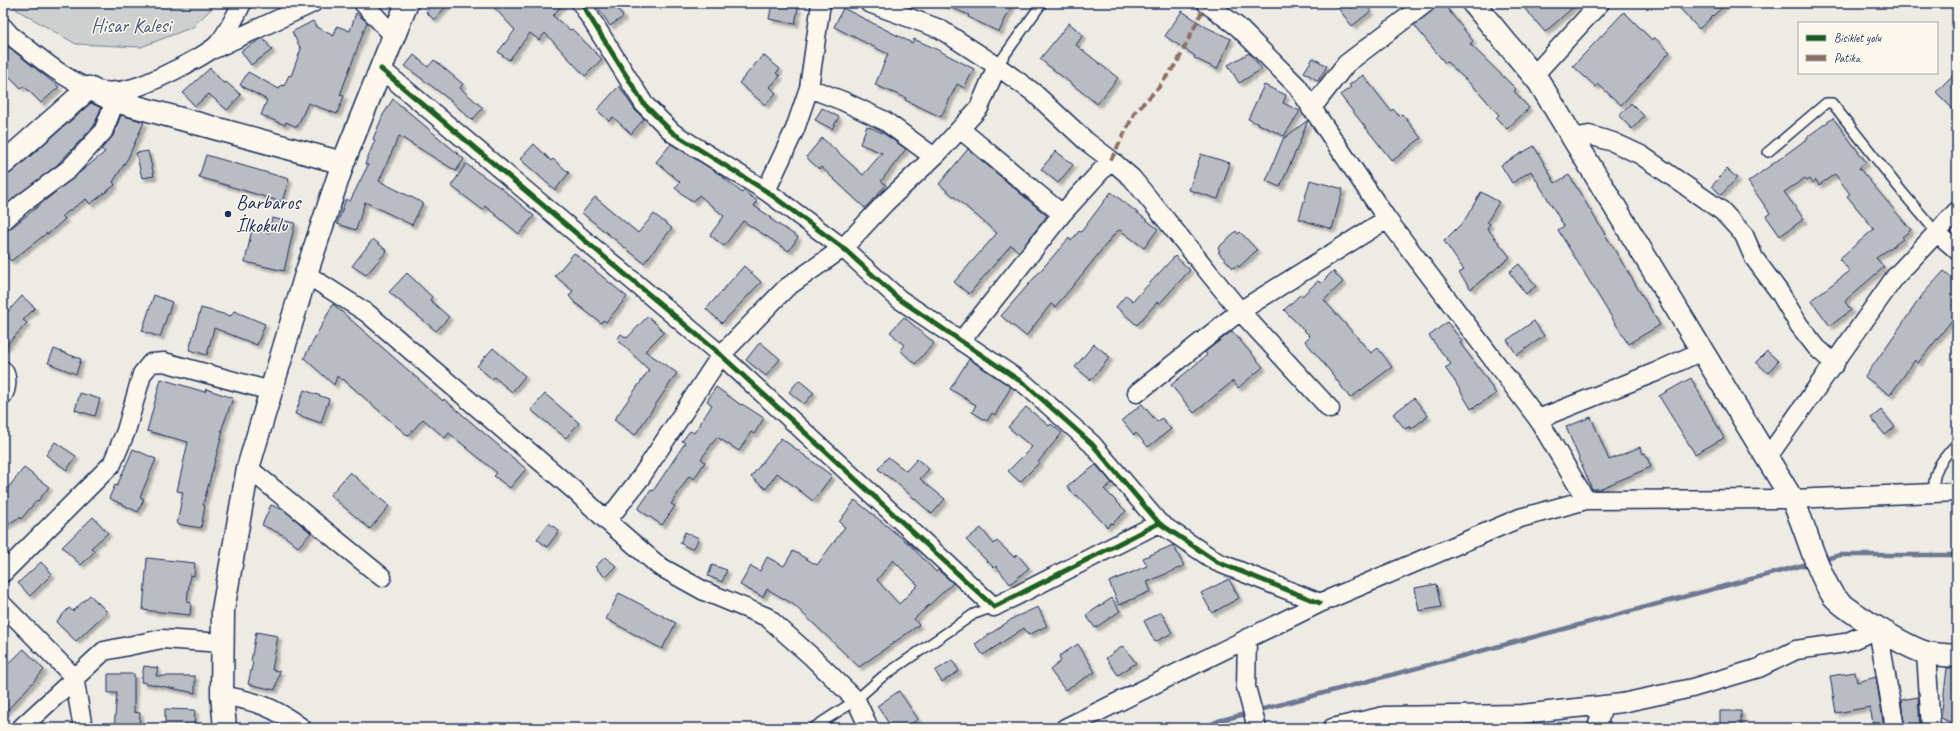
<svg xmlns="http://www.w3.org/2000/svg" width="1960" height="731" viewBox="0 0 1960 731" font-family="Caveat,sans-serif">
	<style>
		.green { fill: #cecfcf; stroke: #747f96 }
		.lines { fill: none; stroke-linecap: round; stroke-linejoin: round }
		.stream { stroke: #6d7892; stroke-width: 4.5 }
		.building { fill: #b9bcc3; stroke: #1b2f5e; fill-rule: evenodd; filter: url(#shadow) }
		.service-casing { stroke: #1b2f5e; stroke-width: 12 }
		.minor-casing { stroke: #1b2f5e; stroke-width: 21 }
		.tertiary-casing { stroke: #1b2f5e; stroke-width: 25 }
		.service { stroke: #fbf7ec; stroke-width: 9 }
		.minor { stroke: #fbf7ec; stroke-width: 18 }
		.tertiary { stroke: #fbf7ec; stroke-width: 22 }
		.quiet { stroke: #8d6e63; stroke-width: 4; stroke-dasharray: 8 4; stroke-linecap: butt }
		.cycleway-casing { stroke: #fbf7ec; stroke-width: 8 }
		.cycleway { stroke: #1b5e20; stroke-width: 5 }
		.poi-dot { fill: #1b2f5e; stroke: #fbf7ec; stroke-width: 1.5 }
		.labels { text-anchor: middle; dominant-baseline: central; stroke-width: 3; stroke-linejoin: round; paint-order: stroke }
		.park-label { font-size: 20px; fill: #48577a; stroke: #fbf7ec }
		.poi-label { font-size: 20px; fill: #1b2f5e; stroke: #fbf7ec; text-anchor: start }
	</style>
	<defs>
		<filter id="shadow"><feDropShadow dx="3.5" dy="3.5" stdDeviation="1" flood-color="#0004"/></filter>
	</defs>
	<rect width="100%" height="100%" fill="#eeebe4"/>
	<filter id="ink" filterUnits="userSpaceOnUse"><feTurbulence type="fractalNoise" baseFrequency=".025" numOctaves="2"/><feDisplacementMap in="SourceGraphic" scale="8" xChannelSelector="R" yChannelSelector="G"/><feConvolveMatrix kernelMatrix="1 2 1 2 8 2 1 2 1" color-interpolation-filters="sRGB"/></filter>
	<g filter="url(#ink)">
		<path class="green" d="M12 3H217L193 27 141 47 76 44 17 10Z"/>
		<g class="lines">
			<path class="stream" d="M1822 560 1840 555H1957
				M1256 711 1811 563
				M1203 728 1218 721 1249 713"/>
		</g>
		<path class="building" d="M433 3H449L434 20 426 12Z
			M490 3H563L553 16 570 30 572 29 602 59 585 76 545 33 539 40 530 33 509 60 498 52 515 30Z
			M595 3H614L623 17 610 26Z
			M772 3 798 8 795 24 769 19Z
			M940 3H1013L999 32 968 17 969 15Z
			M1334 3H1364L1371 11 1352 26Z
			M1438 3H1443L1473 41 1470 44 1516 89 1514 91 1529 108 1507 129 1496 118 1499 115 1479 92 1447 62 1445 63 1414 25 1432 11Z
			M1520 3H1578L1545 32Z
			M1675 3H1727L1699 29Z
			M843 8 912 43 914 39 936 49 974 69 964 88 957 84 941 117 905 100 906 98 875 85 888 54 834 27Z
			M1182 11 1206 27 1231 39 1217 69 1194 58 1195 56 1165 36Z
			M1624 12 1652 40 1654 37 1670 52 1621 105 1598 84 1596 87 1573 66Z
			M356 13 367 22 340 95 344 96 337 114 308 103 297 127 286 122 285 125 261 115 267 100 240 85 248 72 279 89 281 85 284 86 289 75 291 76 301 49 292 32 313 21 316 27 334 36 337 26 350 31Z
			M1069 23 1083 35 1076 45 1118 78 1097 104 1040 59Z
			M263 38 272 50 251 65 241 51Z
			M6 45 59 87 41 103 24 86 21 88 3 70V48Z
			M1249 53 1262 69 1239 83 1228 65Z
			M414 55 428 67 434 60 463 84 460 88 483 108 472 120 450 100 405 66Z
			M763 55 780 69 776 73 780 76 770 87 776 93 765 105 739 83Z
			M1313 58 1327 66 1318 81 1304 72Z
			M210 68 224 84 226 82 241 95 227 110 209 94 195 106 183 93Z
			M1957 71V113L1936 92Z
			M1363 75 1391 111 1393 109 1399 116 1402 114 1421 138 1392 161 1340 95 1351 87 1349 85Z
			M1264 85 1286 95 1283 103 1300 111 1284 136 1248 119Z
			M619 86 635 110 644 119 631 134 613 117 609 121 597 110Z
			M393 99 464 159 456 171 399 136 379 181 423 203 412 225 365 202 356 230 337 224 346 199 350 201 368 165 365 164 375 140 373 139 383 115Z
			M91 103 101 108 94 126 56 166 3 207V176L11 173Z
			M1631 103 1644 116 1632 129 1619 116Z
			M822 108 839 117 832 129 815 120Z
			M121 115 144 122 128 158 113 182 115 185 90 204 86 199 62 216 65 219 48 234 47 233 11 261 3 252V231L10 229 105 152 101 149 113 136Z
			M1833 118 1866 162 1859 168 1911 230 1902 237 1903 239 1876 258 1884 267 1847 299 1845 302 1851 310 1830 326 1811 300 1850 271 1839 259 1874 229 1847 196 1850 194 1835 174 1819 185 1816 180 1813 183 1810 179 1807 181 1805 178 1784 192 1804 219 1780 236 1766 216 1770 213 1748 182 1808 138 1807 137Z
			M1308 120 1299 144 1280 187 1266 181 1283 139Z
			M867 126 883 133 906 149 881 181 886 185 865 208 821 167 819 169 806 157 822 138 863 175 882 153 860 144Z
			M534 144 551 161 553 159 569 173 555 190 520 159Z
			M671 144 718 173 742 193 744 191 757 201 754 206 771 217 770 219 798 237 789 251 743 221 724 246 710 235 724 216 699 195 693 202 675 188 680 182 656 162Z
			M1534 146 1555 183 1569 175 1660 325 1628 344 1558 230 1564 226 1531 171 1512 183 1501 165Z
			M968 149 1047 216 1019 252 1011 245 969 294 954 282 997 233 939 184Z
			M148 151 154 176 142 178 136 153Z
			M1056 151 1073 165 1058 183 1041 169Z
			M1201 154 1230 163 1218 199 1189 190Z
			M206 155 289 179 282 202 199 177Z
			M466 164 501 188 534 216 519 234 485 206 483 210 451 186Z
			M1727 169 1737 178 1721 195 1712 186Z
			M1310 180 1343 189 1332 229 1299 219Z
			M1111 192 1158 229 1144 248 1120 230 1116 232 1072 287 1055 307 1051 304 1026 336 1001 316 1069 238 1071 241 1079 231 1081 232Z
			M1481 192 1499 202 1487 222 1490 224 1487 228 1510 257 1471 289 1459 273 1464 270 1444 241 1464 221Z
			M595 197 638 233 654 214 672 228 644 263 582 213Z
			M272 218 295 223 284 271 245 262 252 229 269 233Z
			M1236 231 1238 234 1240 232 1257 250 1239 267 1237 265 1233 268 1218 252 1220 251 1218 248Z
			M373 239 387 251 366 275 352 266Z
			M574 253 627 297 606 322 603 320 601 323 574 302 569 296 573 291 555 276Z
			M1175 256 1190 270 1159 304 1157 302 1137 325 1116 307 1126 295 1133 301Z
			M1519 264 1536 286 1526 294 1509 272Z
			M744 266 761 282 722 323 706 309Z
			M1333 271 1343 282 1324 300 1371 353 1378 348 1392 367 1350 398 1330 371 1305 341 1310 336 1284 310 1301 294 1302 296 1318 281 1321 283Z
			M1944 271 1957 282V325L1952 320 1918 363 1915 360 1890 395 1865 377 1923 294Z
			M407 273 432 297 430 300 449 317 436 331 389 292Z
			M154 295 172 302 160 337 142 331Z
			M22 296 35 308 23 320 27 323 3 349V317Z
			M333 304 443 401 444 399 526 469 510 488 494 476 497 473 449 433 445 438 423 419 408 436 343 379 342 380 337 376 334 385 304 358Z
			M201 308 231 316 234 311 265 324 257 345 214 328 207 355 189 350Z
			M648 316 664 332 645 351 677 373 635 435 614 420 649 370 617 339 621 334 627 338Z
			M904 317 934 343 915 364 900 350 904 345 890 332Z
			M1534 321 1544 336 1517 355 1507 340Z
			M1447 322 1462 341 1460 343 1484 375 1496 394 1471 409 1454 380 1445 368 1451 364 1429 336Z
			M1232 331 1263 367 1238 388 1233 381 1194 413 1171 385 1207 355 1205 352Z
			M760 342 780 359 766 376 746 360Z
			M1094 344 1110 357 1091 380 1075 367Z
			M493 348 525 376 512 392 494 377 492 379 477 366Z
			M54 349 81 359 76 374 48 363Z
			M1767 351 1778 361 1768 373 1756 362Z
			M969 359 1011 387 995 415 992 413 987 421 972 412 976 405 950 389Z
			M1691 378 1724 438 1695 454 1659 396Z
			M161 379 205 392 206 389 233 398 221 431H223L203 505 205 506 201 528 177 524 183 492 177 491 188 442 147 431Z
			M799 380 814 393 804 404 789 392Z
			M716 387 741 405 742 404 764 418 754 434 751 432 739 451 717 437 701 459 705 462 694 479 689 476 671 504 675 506 662 525 638 509 651 490 653 491 685 443 682 441 690 431 694 433 712 405 707 401Z
			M304 390 329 399 321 423 295 414Z
			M80 393 100 399 95 416 75 410Z
			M545 394 579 423 566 438 531 410Z
			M1414 398 1428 416 1411 429 1410 426 1405 429 1393 414Z
			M1142 404 1157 422 1162 418 1171 429 1148 447 1136 433 1134 435 1122 420Z
			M1026 407 1049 426 1051 424 1062 433 1038 462 1039 463 1020 482 1008 471 1032 447 1008 427Z
			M1881 410 1895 427 1885 435 1871 418Z
			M1591 417 1609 460 1640 447 1643 454 1645 453 1651 467 1599 489H1592L1566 427Z
			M781 438 832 476 813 501 777 473 766 489 751 477Z
			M55 442 76 456 67 470 46 455Z
			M133 449 156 459 140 497 144 499 138 512 109 498 115 485 117 486Z
			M888 457 906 471 917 459 929 469 920 479 945 499 932 514 891 478V479L878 469Z
			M1096 465 1112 483 1104 489 1126 511 1112 524 1111 523 1107 527 1077 495 1075 496 1067 486Z
			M24 468 49 487 38 501 37 500 21 519 20 517 3 527V494Z
			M350 472 389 506 370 529 330 495Z
			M855 500 909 544 936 572 938 570 953 583 914 619 919 625 859 667 793 604 767 589 763 597 740 585 751 566 760 571 767 557 784 566 793 551 817 565 845 527 839 522ZM893 560 918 585 899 604 877 580Z
			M271 505 284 510 311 533 298 547 283 535 262 525Z
			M93 517 108 533 91 548 95 551 81 565 62 547Z
			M549 523 559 531 547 547 537 539Z
			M981 528 994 544 997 541 1014 557 1017 554 1029 568 1010 584 996 566 994 568 966 540Z
			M685 532 699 538 694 548H689L680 543Z
			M1173 545 1184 566 1147 582 1151 591 1119 605 1109 582 1147 566 1143 558Z
			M605 557 616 566 605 577 595 567Z
			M147 558 195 563 194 576 190 575 187 602 191 603 190 615 143 610Z
			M41 562 52 574 30 596 18 583Z
			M712 565 727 570 722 582 708 576Z
			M1229 579 1239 598 1212 613 1201 593Z
			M1436 584 1441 607 1419 611 1415 588Z
			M619 593 676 623 662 649 606 619Z
			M90 595 107 612 76 641 56 622 69 608 73 611Z
			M1112 598 1120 611 1095 628 1086 615Z
			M1038 607 1047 626 1028 635 1024 628 983 655 975 644 1015 617Z
			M1161 612 1172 633 1155 642 1144 621Z
			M256 632 278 636 272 670 280 671 275 690 248 684 253 662 251 661Z
			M1078 644 1095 672 1065 690 1050 670 1061 661 1059 656Z
			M1123 646 1136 663 1118 675 1106 658Z
			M24 649 44 670 3 715V669Z
			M952 660 959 671 942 682 935 671Z
			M144 666 158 668 156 676H195V693L141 682Z
			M1947 668H1957V725L1941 718Z
			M1855 672 1857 682 1876 677 1884 728H1874L1870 707 1836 713 1830 676Z
			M108 674H134V712L140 713 139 728H114L117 693H108Z
			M899 691 918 719 905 728H892L877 706Z
			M1918 697 1920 727 1905 728 1901 700Z
			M165 709 195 710 194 728H165Z
			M1720 711H1741V728H1720Z"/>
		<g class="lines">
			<g class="service-casing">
				<path id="service" d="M997 66 1042 3
					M1768 152 1826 103H1832L1903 193 1937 233
					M1934 493C1932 470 1942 459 1957 443
					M813 728 856 700 882 677 974 614 994 607"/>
			</g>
			<g class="minor-casing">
				<path id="minor" d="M363 3 394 36
					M581 3 644 104 673 133 766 191 843 248 899 299 1026 385 1092 444 1159 523 1217 562 1320 603
					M869 3 940 29 997 66 1033 92 1086 141 1111 160
					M1206 3 1238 27 1297 86 1387 219 1538 419 1586 500
					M3 27 10 35C34 53 60 77 88 88 101 93 120 92 133 88 151 83 204 57 217 45 228 33 235 17 242 3
					M214 49 313 3
					M381 69 721 355 994 607 1159 523
					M1534 75 1600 3
					M809 88 843 101 885 121 934 157
					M1311 109 1346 64 1426 3
					M960 129 1062 214
					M1573 138 1589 135 1613 142 1641 155 1722 211 1744 235 1754 258 1780 293 1799 325 1817 348 1835 364
					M766 191 795 129 809 88 821 3
					M3 221 22 204 69 169 103 132 115 101
					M1937 233 1957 250
					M306 274 367 313 575 491 607 521 659 566 704 591 767 617 812 657 856 700 869 728
					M961 341 1062 214 1111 160 1132 178 1240 311 1330 409
					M3 370C8 377 7 388 3 395
					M1137 393 1240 311 1387 219
					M1538 419 1656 372 1702 351
					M1767 458 1895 277 1957 211
					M248 468 382 577
					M607 521 641 477 721 355 786 288 843 248 885 203 938 153 979 108 997 66
					M3 573 112 464 126 431 142 374 151 363 164 362 271 391
					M3 605 74 677 83 728
					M1247 638 1246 687 1257 728
					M1926 653 1931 728
					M222 695C258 702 272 706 302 728
					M21 728 104 651 162 639 223 643
					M1065 728 1320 603 1520 518 1586 500 1792 499 1957 492
					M1332 728 1384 716 1522 714 1622 703 1692 688 1759 668 1796 650 1845 643 1878 629 1895 728
					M1597 728 1603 705"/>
			</g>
			<g class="tertiary-casing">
				<path id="tertiary" d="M1473 3 1539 82 1573 138 1792 499C1807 530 1814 565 1832 594 1840 608 1910 649 1927 653 1936 655 1947 655 1957 656
					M3 164 89 88 115 101 343 163
					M225 728 222 695 223 610 248 468 306 274 343 163 407 3"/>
			</g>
			<use href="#service" class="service"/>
			<use href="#minor" class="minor"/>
			<use href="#tertiary" class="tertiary"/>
			<path class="quiet" d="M1111 160 1135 112 1159 87 1178 61 1206 3"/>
			<g class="cycleway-casing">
				<path id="cycleway" d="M581 3 644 104 673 133 766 191 843 248 899 299 1026 385 1092 444 1159 523 1217 562 1320 603
					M381 69 721 355 994 607 1159 523"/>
			</g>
			<use href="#cycleway" class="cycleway"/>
		</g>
	</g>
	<circle class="poi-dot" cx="228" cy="214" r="4"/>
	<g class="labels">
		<g class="park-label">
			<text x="131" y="25">Hisar Kalesi</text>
		</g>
		<g class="poi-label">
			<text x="236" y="202">Barbaros<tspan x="236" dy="23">İlkokulu</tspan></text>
		</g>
	</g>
	<rect width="1960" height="731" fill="none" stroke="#fbf7ec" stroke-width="16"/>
	<rect x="8" y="8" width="1944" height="715" fill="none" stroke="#1b2f5e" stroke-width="1.5" filter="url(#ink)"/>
	<rect x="1798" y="22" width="140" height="52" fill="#fbf7ec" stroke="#a1a7b3"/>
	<rect x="1806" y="35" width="20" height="6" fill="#1b5e20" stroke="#a1a7b3"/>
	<text x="1834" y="42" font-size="12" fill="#1b2f5e">Bisiklet yolu</text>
	<rect x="1806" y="55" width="20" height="6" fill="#8d6e63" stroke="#a1a7b3"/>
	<text x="1834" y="62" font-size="12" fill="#1b2f5e">Patika</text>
</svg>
